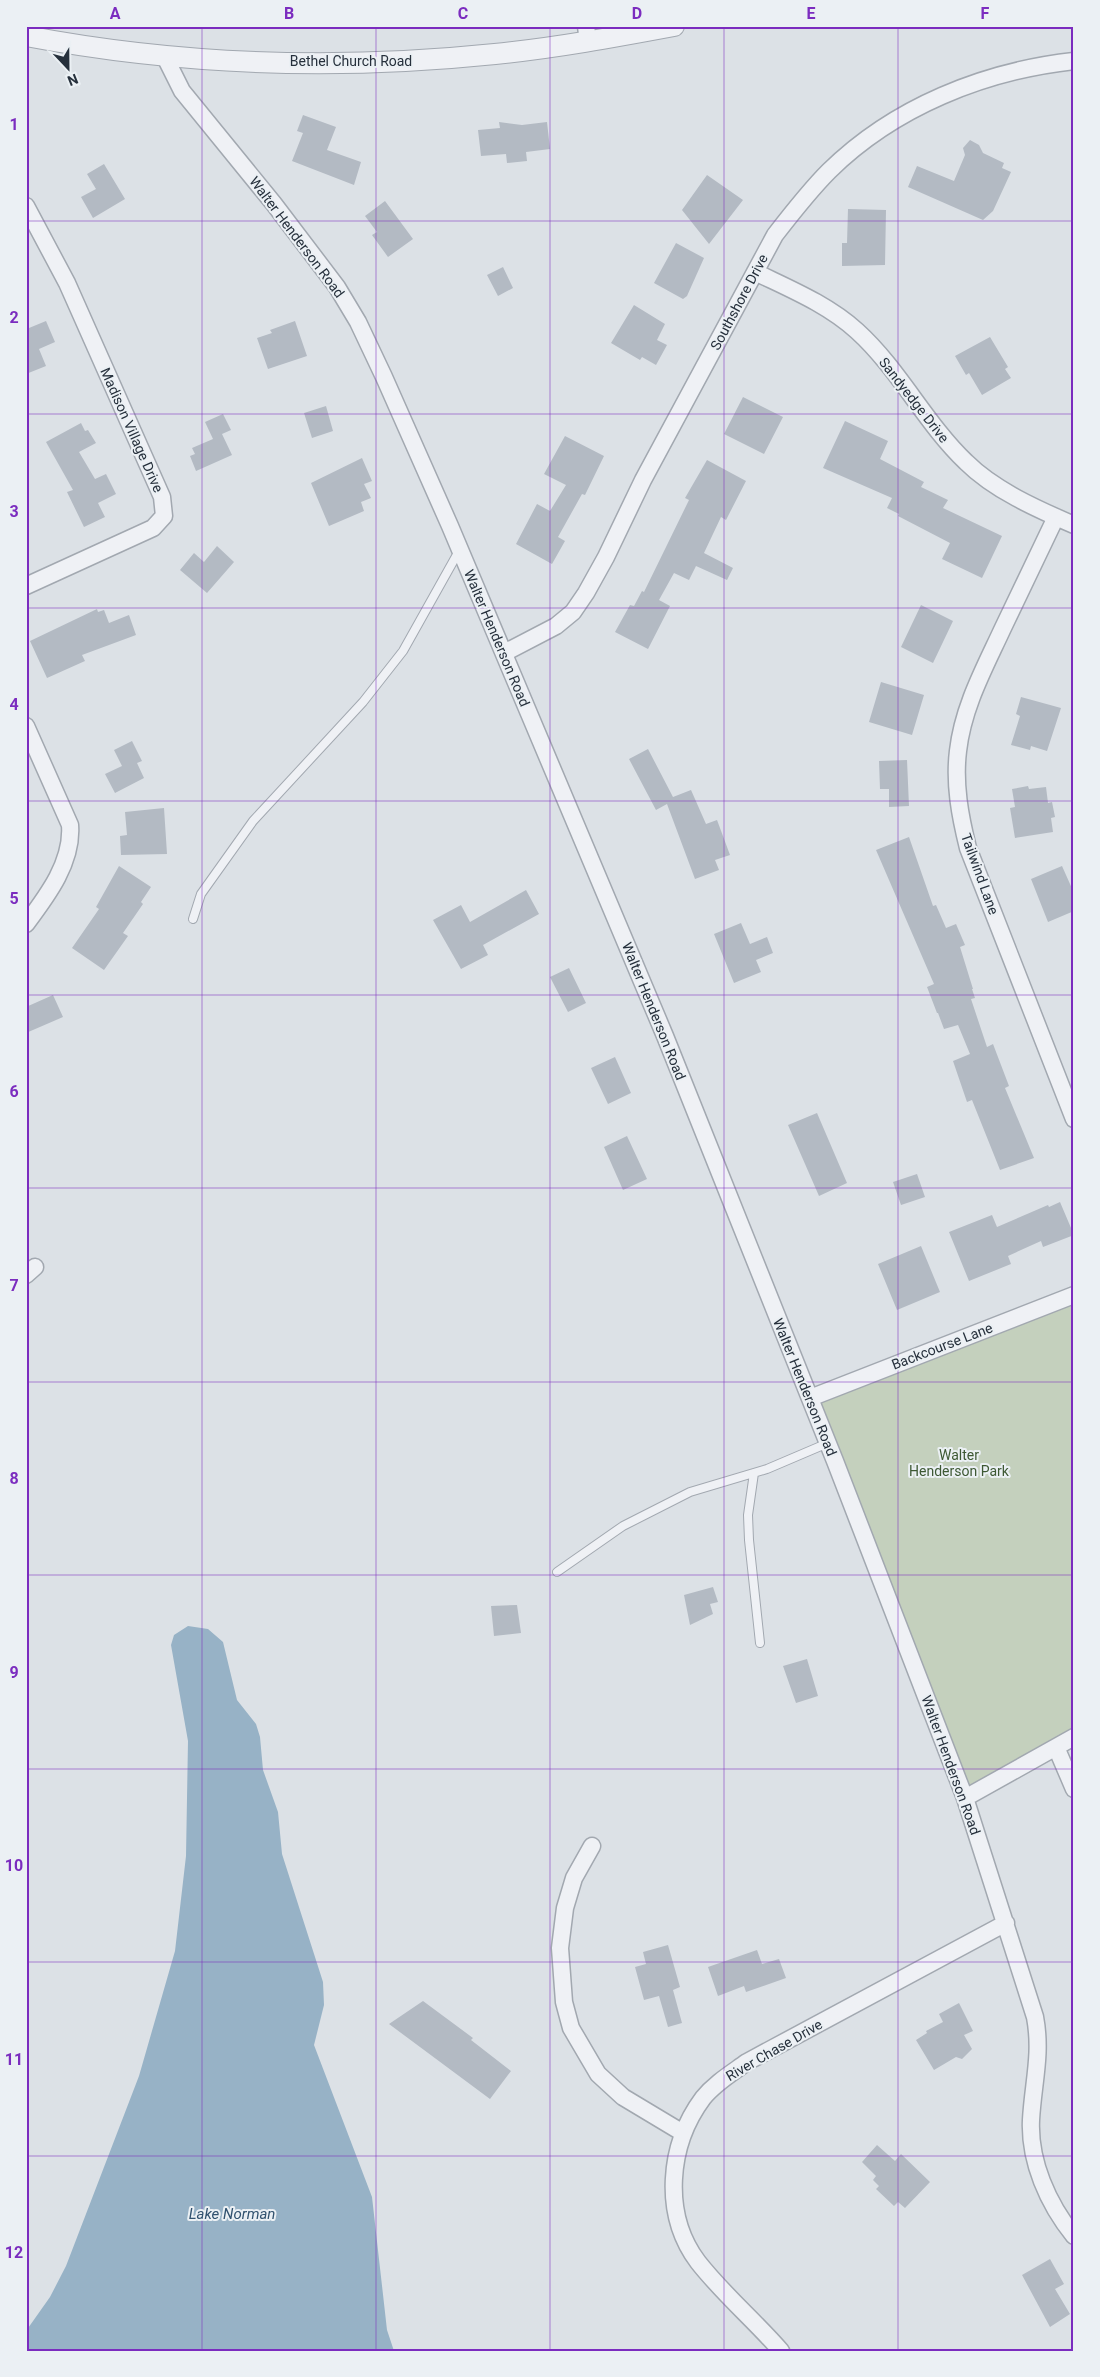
<svg xmlns="http://www.w3.org/2000/svg" width="1100" height="2377" viewBox="0 0 1100 2377" font-family="Roboto,sans-serif">
	<style>
		.green { fill: #c4d0bd }
		.water { fill: #97b2c6 }
		.building { fill: #b3bac3 }
		.lines { fill: none; stroke-linecap: round; stroke-linejoin: round }
		.service-casing { stroke: #a2a8b0; stroke-width: 10 }
		.minor-casing { stroke: #a2a8b0; stroke-width: 19 }
		.tertiary-casing { stroke: #a2a8b0; stroke-width: 22 }
		.service { stroke: #eff1f5; stroke-width: 8 }
		.minor { stroke: #eff1f5; stroke-width: 16 }
		.tertiary { stroke: #eff1f5; stroke-width: 20 }
		.grid { fill: none; stroke: #7b2cbf; stroke-width: 1; stroke-opacity: 0.55 }
		.labels { text-anchor: middle; dominant-baseline: central; stroke-width: 4; stroke-linejoin: round; paint-order: stroke }
		.street-label { font-size: 14px; fill: #26303c; stroke: #ebf0f4 }
		.park-label { font-size: 14px; fill: #3d5833; stroke: #ebf0f4 }
		.water-label { font-size: 15px; font-style: italic; fill: #31526f; stroke: #ebf0f4 }
		.neatline { fill: none; stroke: #7b2cbf; stroke-width: 2 }
		.grid-label { font-size: 16px; text-anchor: middle; font-weight: bold; fill: #7b2cbf }
	</style>
	<rect width="100%" height="100%" fill="#dce1e6"/>
	<path class="green" d="M1074 1296V1735L965 1797 811 1398Z"/>
	<path class="water" d="M188 1626 208 1629 223 1642 237 1700 256 1724 260 1737 263 1770 278 1812 282 1854 323 1982 324 2005 314 2045 372 2197 387 2330 394 2351H26V2331L50 2297 66 2266 139 2076 175 1951 186 1856 188 1741 171 1645 174 1635Z"/>
	<path class="building" d="M303 115 336 127 327 150 361 162 354 185 292 161 303 133 297 131Z
		M499 122 522 125 547 122 550 149 526 152 527 161 507 163 506 154 481 156 478 130 500 128Z
		M970 140 979 145 983 153 1004 163 1002 168 1011 172 993 211 983 220 908 187 917 166 954 181 965 155 963 148Z
		M104 164 125 199 93 218 81 197 96 189 87 174Z
		M707 175 743 200 709 244 682 210Z
		M385 201 413 239 388 257 372 235 377 232 365 216Z
		M848 209 886 210 885 265 842 266V243H847Z
		M676 243 704 258 687 296 683 299 654 283Z
		M503 267 513 288 498 296 487 275Z
		M634 305 665 324 657 340 667 345 656 365 642 357 640 360 611 343Z
		M26 320 29 328 46 321 55 342 39 349 46 366 26 374Z
		M295 321 307 356 268 369 257 338 272 333 270 330Z
		M990 337 1008 367 1005 369 1011 378 982 395 969 373 966 375 955 356Z
		M743 397 783 417 764 454 724 434Z
		M326 406 333 431 312 438 304 413Z
		M223 414 231 430 222 434 232 455 196 471 190 456 195 454 192 448 213 439 205 422Z
		M845 421 888 441 880 459 924 482 921 487 948 500 943 508 1002 536 982 578 942 559 950 543 898 516 899 514 887 508 892 498 823 468Z
		M81 423 85 431 88 430 96 443 79 452 95 479 106 474 116 494 98 503 105 517 84 527 67 492 73 490 46 442Z
		M565 436 604 456 585 495 582 494 558 537 565 541 552 564 516 544 537 504 550 511 566 485 544 474Z
		M362 458 372 481 364 484 371 498 361 502 364 511 329 526 311 483Z
		M707 460 746 481 726 520 721 517 704 553 733 568 727 580 696 566 689 580 674 573 659 600 670 606 648 649 615 632 630 605 634 606 642 591 644 592 689 500 685 498Z
		M217 546 234 562 207 593 180 570 194 553 204 562Z
		M921 605 953 621 933 663 901 647Z
		M97 609 98 612 104 610 109 623 129 615 136 635 82 655 85 661 47 678 30 641Z
		M881 682 924 695 912 735 869 722Z
		M1021 697 1061 708 1047 751 1031 746 1030 750 1011 745 1020 716 1016 714Z
		M132 741 142 761 137 763 144 778 115 793 105 774 122 766 114 750Z
		M648 749 673 797 691 790 706 824 717 820 730 855 715 860 719 870 695 879 667 804 656 810 629 759Z
		M907 760 909 806 889 807V789H880L879 761Z
		M1028 786 1029 789 1046 787 1048 803 1052 802 1055 817 1051 818 1053 832 1015 838 1010 808 1015 807 1012 789Z
		M164 808 167 854 121 855 120 836 127 835 125 812Z
		M909 837 933 906 936 905 946 928 956 924 965 945 960 947 973 989H972L975 998 971 999 987 1047 993 1044 1009 1086 1005 1088 1034 1158 1000 1170 972 1100 967 1102 953 1061 970 1054 958 1025 944 1029 938 1013H937L927 987 934 984 876 850Z
		M119 866 151 887 141 902 143 904 123 933 128 936 104 970 72 948 99 909 96 907Z
		M1062 866 1074 893V911L1048 922 1031 879Z
		M526 890 539 914 483 945 488 955 461 969 433 920 461 905 470 922Z
		M741 923 750 944 767 937 773 953 756 960 761 972 734 983 714 934Z
		M569 968 586 1003 568 1012 550 977Z
		M53 995 63 1017 26 1033V1007Z
		M615 1057 631 1093 608 1104 591 1068Z
		M817 1113 847 1183 819 1196 788 1125Z
		M627 1136 647 1179 623 1190 604 1147Z
		M917 1174 925 1197 901 1205 893 1182Z
		M1060 1202 1074 1235 1043 1247 1041 1241 1008 1256 1011 1264 969 1281 949 1232 992 1215 997 1227 1048 1205 1049 1207Z
		M921 1246 940 1292 897 1310 878 1264Z
		M713 1587 718 1602 710 1604 713 1614 690 1625 684 1595Z
		M517 1605 521 1633 494 1636 491 1606Z
		M807 1659 818 1696 796 1703 783 1666Z
		M668 1945 680 1987 673 1990 682 2023 668 2027 659 1996 644 2000 635 1967 646 1964 643 1952Z
		M757 1950 762 1964 779 1959 786 1978 746 1992 744 1986 718 1996 708 1967Z
		M423 2001 473 2038 471 2040 511 2071 490 2099 389 2024Z
		M959 2003 973 2031 964 2035 972 2049 962 2059 956 2057 934 2070 916 2040 927 2033 926 2031 943 2022 939 2014Z
		M877 2145 895 2161 901 2154 930 2182 905 2208 898 2202 894 2206 876 2189 879 2186 873 2180 876 2176 862 2162Z
		M1050 2259 1064 2284 1055 2289 1070 2314 1050 2327 1022 2275Z"/>
	<g class="lines">
		<g class="service-casing">
			<path id="service" d="M193 919 201 894 253 821 363 702 403 651 459 551
				M754 1473 748 1515 749 1540 760 1643
				M557 1572 623 1526 690 1492 767 1469 828 1443"/>
		</g>
		<g class="minor-casing">
			<path id="minor" d="M586 26 588 42
				M164 55 182 91 274 204 337 287 358 322 384 377 450 526 665 1036 835 1461 965 1798 1035 2017C1042 2054 1033 2083 1031 2120 1029 2161 1048 2204 1074 2236
				M26 206 67 283 162 497 164 516 153 528 26 586
				M755 272C790 289 827 304 857 331 899 369 925 423 966 462 994 490 1037 509 1074 525
				M1056 517C1038 555 1020 593 1002 630 984 669 963 707 958 751 954 784 960 816 968 848L1074 1119
				M504 653 556 626 573 612 586 593 606 557 643 480 775 235C792 213 809 191 829 171 894 107 984 71 1074 61
				M26 726 70 825C73 862 47 896 26 924
				M26 1275 35 1267
				M810 1398 1074 1295
				M1056 1747 1074 1789
				M965 1798 1074 1737
				M592 1846 574 1878 565 1908 560 1948 564 2002 571 2028 598 2074 623 2097 683 2133
				M781 2351C755 2321 723 2294 698 2262 662 2214 668 2145 703 2098 715 2083 732 2073 747 2062L1006 1923"/>
		</g>
		<g class="tertiary-casing">
			<path id="tertiary" d="M26 36C179 65 340 70 495 54 555 48 615 37 674 26"/>
		</g>
		<use href="#service" class="service"/>
		<use href="#minor" class="minor"/>
		<use href="#tertiary" class="tertiary"/>
	</g>
	<path class="grid" d="M202 26V2351M376 26V2351M550 26V2351M724 26V2351M898 26V2351M26 221H1074M26 414H1074M26 608H1074M26 801H1074M26 995H1074M26 1188H1074M26 1382H1074M26 1575H1074M26 1769H1074M26 1962H1074M26 2156H1074"/>
	<g class="labels">
		<g class="street-label">
			<text x="351" y="61">Bethel Church Road</text>
			<text transform="translate(297 237) rotate(53)">Walter Henderson Road</text>
			<text transform="translate(739 302) rotate(-62)">Southshore Drive</text>
			<text transform="translate(914 400) rotate(52)">Sandyedge Drive</text>
			<text transform="translate(132 430) rotate(66)">Madison Village Drive</text>
			<text transform="translate(497 638) rotate(67)">Walter Henderson Road</text>
			<text transform="translate(980 874) rotate(70)">Tailwind Lane</text>
			<text transform="translate(654 1011) rotate(68)">Walter Henderson Road</text>
			<text transform="translate(942 1346) rotate(-21)">Backcourse Lane</text>
			<text transform="translate(805 1387) rotate(68)">Walter Henderson Road</text>
			<text transform="translate(951 1765) rotate(70)">Walter Henderson Road</text>
			<text transform="translate(774 2050) rotate(-30)">River Chase Drive</text>
		</g>
		<g class="park-label">
			<text x="959" y="1455">Walter<tspan x="959" dy="16">Henderson Park</tspan></text>
		</g>
		<g class="water-label">
			<text x="232" y="2214">Lake Norman</text>
		</g>
	</g>
	<rect width="1100" height="2377" fill="none" stroke="#ebf0f4" stroke-width="55"/>
	<g transform="translate(68 68) rotate(158)" stroke="#ebf0f4" stroke-width="4" paint-order="stroke">
	<path d="M0-4L9 19L0 12L-9 19Z" fill="#26303c"/>
	<text y="-8" font-size="14" font-weight="bold" text-anchor="middle" fill="#26303c">N</text>
	</g>
	<rect x="28" y="28" width="1044" height="2322" class="neatline"/>
	<g class="grid-label">
		<text x="115" y="19">A</text>
		<text x="289" y="19">B</text>
		<text x="463" y="19">C</text>
		<text x="637" y="19">D</text>
		<text x="811" y="19">E</text>
		<text x="985" y="19">F</text>
		<text x="14" y="130">1</text>
		<text x="14" y="323">2</text>
		<text x="14" y="517">3</text>
		<text x="14" y="710">4</text>
		<text x="14" y="904">5</text>
		<text x="14" y="1097">6</text>
		<text x="14" y="1291">7</text>
		<text x="14" y="1484">8</text>
		<text x="14" y="1678">9</text>
		<text x="14" y="1871">10</text>
		<text x="14" y="2065">11</text>
		<text x="14" y="2258">12</text>
	</g>
</svg>
